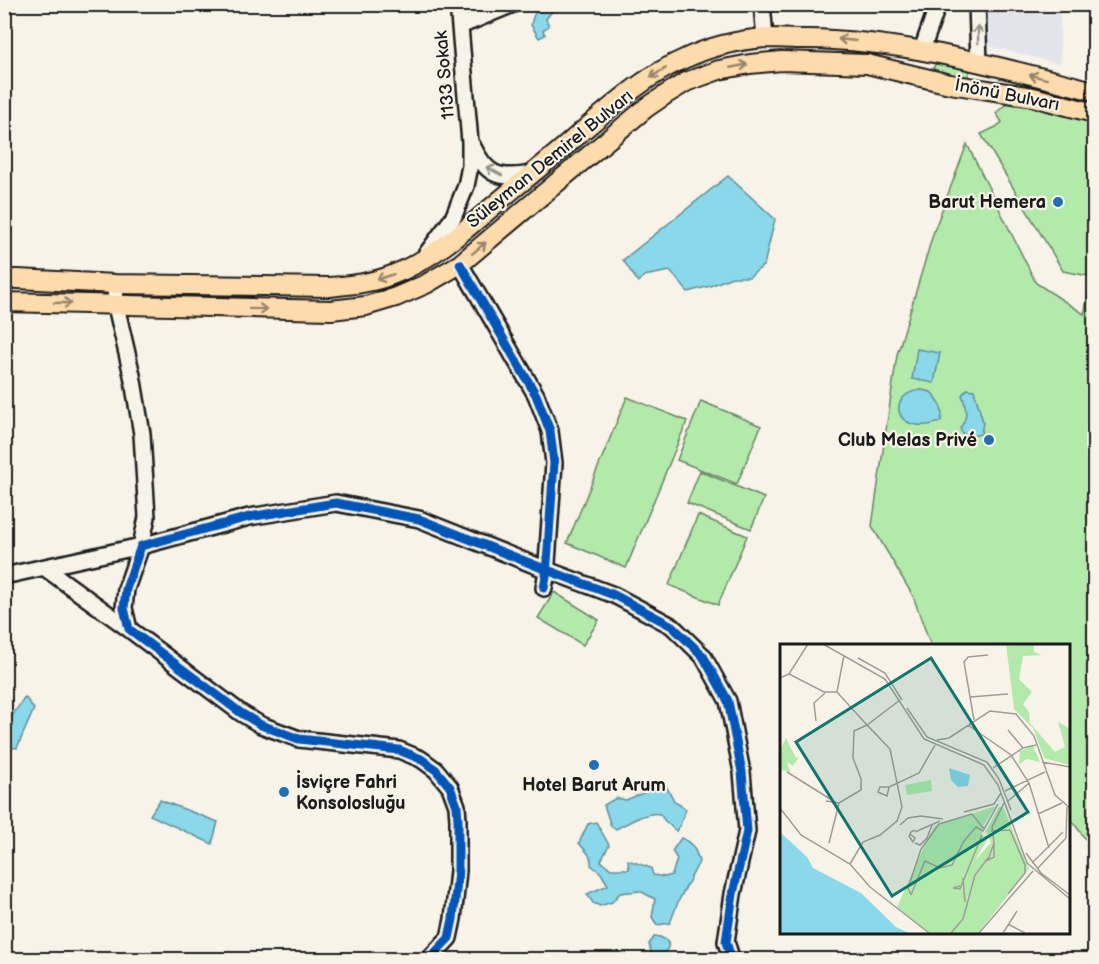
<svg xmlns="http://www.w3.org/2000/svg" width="1099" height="964" viewBox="0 0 1099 964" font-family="'Balsamiq Sans',sans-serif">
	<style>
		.built { fill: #e4e5ec }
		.green { fill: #b3eaac; stroke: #688364; stroke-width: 1.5 }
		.water { fill: #8bd8ea; stroke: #5f8d98; stroke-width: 1.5 }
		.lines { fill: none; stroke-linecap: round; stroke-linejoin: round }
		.minor-casing { stroke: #1c1c1c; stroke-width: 20 }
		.major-casing { stroke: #1c1c1c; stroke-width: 22 }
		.minor { stroke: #f7f3e8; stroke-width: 15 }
		.major { stroke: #fedbac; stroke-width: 18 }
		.cycleway-casing { stroke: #f7f3e8; stroke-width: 13 }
		.cycleway { stroke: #0057b8; stroke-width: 9 }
		.oneway { stroke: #94928c }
		.oneway2 { stroke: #98856b }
		.poi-dot { fill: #1f6fb2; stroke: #f7f3e8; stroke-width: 2 }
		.labels { text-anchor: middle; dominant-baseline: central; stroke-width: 4.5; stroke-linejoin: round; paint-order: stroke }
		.street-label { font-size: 18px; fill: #1c1c1c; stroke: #f7f3e8 }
		.poi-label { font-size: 18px; font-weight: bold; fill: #1c1c1c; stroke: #f7f3e8; text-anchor: end }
		.inset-road { fill: none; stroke: #9f9d96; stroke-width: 1.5 }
		.view { fill: #0f766e; fill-opacity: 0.15; stroke: #0f766e; stroke-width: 3 }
		.inset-edge { fill: none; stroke: #1c1c1c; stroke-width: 3 }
	</style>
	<rect width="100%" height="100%" fill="#f7f3e8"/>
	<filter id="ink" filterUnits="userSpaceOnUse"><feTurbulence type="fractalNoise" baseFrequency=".0167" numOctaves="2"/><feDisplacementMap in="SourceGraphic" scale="12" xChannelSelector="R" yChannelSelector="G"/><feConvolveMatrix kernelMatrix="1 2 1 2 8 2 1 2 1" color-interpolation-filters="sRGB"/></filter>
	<g filter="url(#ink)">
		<path class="built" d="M987 5H1060V64L989 46Z"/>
		<path class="green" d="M938 61 968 68C970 72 970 75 966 79L934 72V66Z
			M1018 79 1094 98V105L1016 86Z
			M1009 101 1023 103 1094 122V277L1063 271 981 134 996 127 1002 122 996 113Z
			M967 144 1036 283 1084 314 1090 288 1094 291V851L1068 815V646H931L913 596 872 526 897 355 934 231Z
			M627 397 687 421 626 568 567 543Z
			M701 401 761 426 737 484 677 460Z
			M700 471 764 498 751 529 687 503Z
			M698 515 747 536 718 605 669 585Z
			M554 592 599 620 583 645 538 618Z"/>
		<path class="water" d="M545 5H555L558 10 552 11 546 19 549 26 543 30 545 35 539 38 531 25C533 15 535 10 545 5Z
			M728 176 775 219 764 265 749 277H732L710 286 688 292 670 271 644 276 638 282 623 260Z
			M917 349 940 353 934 383 912 379Z
			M967 389 974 390 983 422 981 434 968 437 962 433 960 428C969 416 966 407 962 395Z
			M921 390 931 392C939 400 944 410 941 421 937 424 933 424 927 425 892 429 889 393 921 390Z
			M25 697 34 709 17 748 5 747V726Z
			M665 784 675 802 686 809 680 825 676 831 664 820 660 814C646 811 628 823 616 829L611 826 604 805 616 798 626 800Z
			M160 800 218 822 212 844 150 815Z
			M596 822 609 845 601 861 611 869H629L628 860 651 868 653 875 665 877 672 875 677 859 672 851 681 838C691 842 697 851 699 862L678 902 670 923 657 925 652 917 655 899 640 891 620 893 612 902 600 906 593 903 587 894 608 885 601 873 591 865C592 854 585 851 579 843L588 824Z
			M655 936C672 938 674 952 655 955L651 952 649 944Z"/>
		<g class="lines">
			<g class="minor-casing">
				<path id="minor" d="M762 4 765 38
					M977 4 979 63
					M460 26 513 4
					M922 50 938 4
					M472 145C486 175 498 180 531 174
					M425 256 453 218 466 186 470 166V142L458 4
					M460 264 536 395 550 431 554 463 546 577 544 588
					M45 568 129 629
					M4 576 141 546 147 517 142 434 132 375 116 306 115 284
					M428 960 449 938 453 919 458 871V820L457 806 450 787 436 770 421 759 399 750 299 739 261 725 241 713 129 629 124 608 126 589 141 546 249 517 336 503 419 519 547 570 614 595 672 626 703 656 728 701 742 772 747 831 733 894 726 942 732 960"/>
			</g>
			<g class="major-casing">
				<path id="major" d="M4 279H18L115 284 330 287C351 285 372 283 392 275 439 257 478 218 517 186 538 169 559 152 579 134 612 106 646 75 686 58 710 47 738 40 765 38 778 38 792 39 806 39 904 40 1000 67 1094 91
					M4 302 331 310 366 306 396 297 426 284 460 264 617 132 646 108 665 95 686 82 719 70 750 64 782 61 867 64 950 84 1033 97 1094 113"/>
			</g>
			<use href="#minor" class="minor"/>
			<use href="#major" class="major"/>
			<g class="cycleway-casing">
				<path id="cycleway" d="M460 264 536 395 550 431 554 463 546 577 544 588
					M428 960 449 938 453 919 458 871V820L457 806 450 787 436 770 421 759 399 750 299 739 261 725 241 713 129 629 124 608 126 589 141 546 249 517 336 503 419 519 547 570 614 595 672 626 703 656 728 701 742 772 747 831 733 894 726 942 732 960"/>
			</g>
			<use href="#cycleway" class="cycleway"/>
		</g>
		<defs><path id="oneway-shaft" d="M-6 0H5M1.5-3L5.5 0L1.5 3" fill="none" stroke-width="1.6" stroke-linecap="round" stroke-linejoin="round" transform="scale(1.5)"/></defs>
		<g class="oneway">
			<use href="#oneway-shaft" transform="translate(978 34) rotate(-91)"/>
			<use href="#oneway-shaft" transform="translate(494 171) rotate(-151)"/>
		</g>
		<g class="oneway2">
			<use href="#oneway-shaft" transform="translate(847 40) rotate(-174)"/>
			<use href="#oneway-shaft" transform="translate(739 66) rotate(-11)"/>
			<use href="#oneway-shaft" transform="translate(658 73) rotate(149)"/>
			<use href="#oneway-shaft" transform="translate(1038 77) rotate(-166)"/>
			<use href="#oneway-shaft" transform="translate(479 248) rotate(-40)"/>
			<use href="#oneway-shaft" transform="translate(385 277) rotate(162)"/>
			<use href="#oneway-shaft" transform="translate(63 303) rotate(2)"/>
			<use href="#oneway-shaft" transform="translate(258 309) rotate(1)"/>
		</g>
	</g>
	<g class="poi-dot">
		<circle cx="1058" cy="202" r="6"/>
		<circle cx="989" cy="440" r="6"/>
		<circle cx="594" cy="765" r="6"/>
		<circle cx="284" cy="792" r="6"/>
	</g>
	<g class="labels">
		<g class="street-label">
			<text transform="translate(445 75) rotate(-95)">1133 Sokak</text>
			<text transform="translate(1007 95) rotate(11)">İnönü Bulvarı</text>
			<text transform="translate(550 159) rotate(-39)">Süleyman Demirel Bulvarı</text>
		</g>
		<g class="poi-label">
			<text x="1046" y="202">Barut Hemera</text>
			<text x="977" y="440">Club Melas Privé</text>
			<text x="296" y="782" text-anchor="start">İsviçre Fahri<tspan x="296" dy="21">Konsolosluğu</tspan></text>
			<text x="594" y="785" text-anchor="middle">Hotel Barut Arum</text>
		</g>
	</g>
	<g transform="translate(780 644)">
		<rect width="290" height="290" fill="#f7f3e8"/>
		<path d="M226 0H254V8L262 11 243 12 239 35 252 48 243 60 249 68 250 79 275 108 285 103 278 78 289 84V121L264 114 253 84 234 65ZM6 94 16 114 19 113 13 122 7 118 10 128 0 126V106ZM253 102 260 118 247 115 239 120 240 107ZM151 136 152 147 127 151 125 141ZM216 162 202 184V193L206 192 207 196 195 216 211 199 206 187 219 163H223L249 225 198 289H149L117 263 148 194 154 182Z" fill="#b3eaac"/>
		<path d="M169 124 190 131 188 142 178 143 171 136ZM0 188 27 213 33 224 81 249 116 283 129 289H0Z" fill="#8bd8ea"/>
		<path class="inset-road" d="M43 0 105 35 144 95 204 121 218 141 247 219 290 255M78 14 105 29 122 56M9 30 44 48H57L87 81 120 56M0 34 9 30 28 0M57 48 64 11M190 53 228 50M127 64 147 93 207 118 219 135 231 166M194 76 184 18 188 13 208 11M36 77 34 59 45 49M188 81 231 111 249 139 269 204M228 86 243 104M157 96 169 94 210 67 236 70 254 92 275 151 290 164M262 118 290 123M213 124 243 104 256 101M7 128 55 158M109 143H100L98 148 107 152 109 143 139 129 155 101M225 147 265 128M46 157 59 159 81 146V135L73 114 74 87 87 81 110 105 122 163 117 177 100 191 83 198 70 220M228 157 249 139M0 164 21 191 70 220 90 243 149 289M184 168 214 160 221 149M258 170 282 159M120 181 128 174 141 172 163 175M211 187 230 186 245 221V229L228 250M135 188 160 177M130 190 135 194 133 198 129 192 131 188 135 186M49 199 59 159M135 199 140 201 147 194 152 181M214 199 208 216 214 213V199L212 183 224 159M246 209 261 229 290 251M252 219 283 188M257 225 286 194 287 163M183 234 185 258M180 242 173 244 180 245 202 191M131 251 145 217 160 224 172 221 184 197 196 183 203 187 218 160M131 251 128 244 141 205 159 180 192 170 204 185M228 280 245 289M171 289 183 275 195 231 208 214M199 289 253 227M223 289 237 267"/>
		<path class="view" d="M151 14 248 168 112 252 16 98Z"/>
		<rect width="290" height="290" class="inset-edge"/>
	</g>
	<rect width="1099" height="964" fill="none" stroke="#f7f3e8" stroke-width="24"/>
	<rect x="12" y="12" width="1075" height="940" fill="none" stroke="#1c1c1c" stroke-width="2" filter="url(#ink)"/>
</svg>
